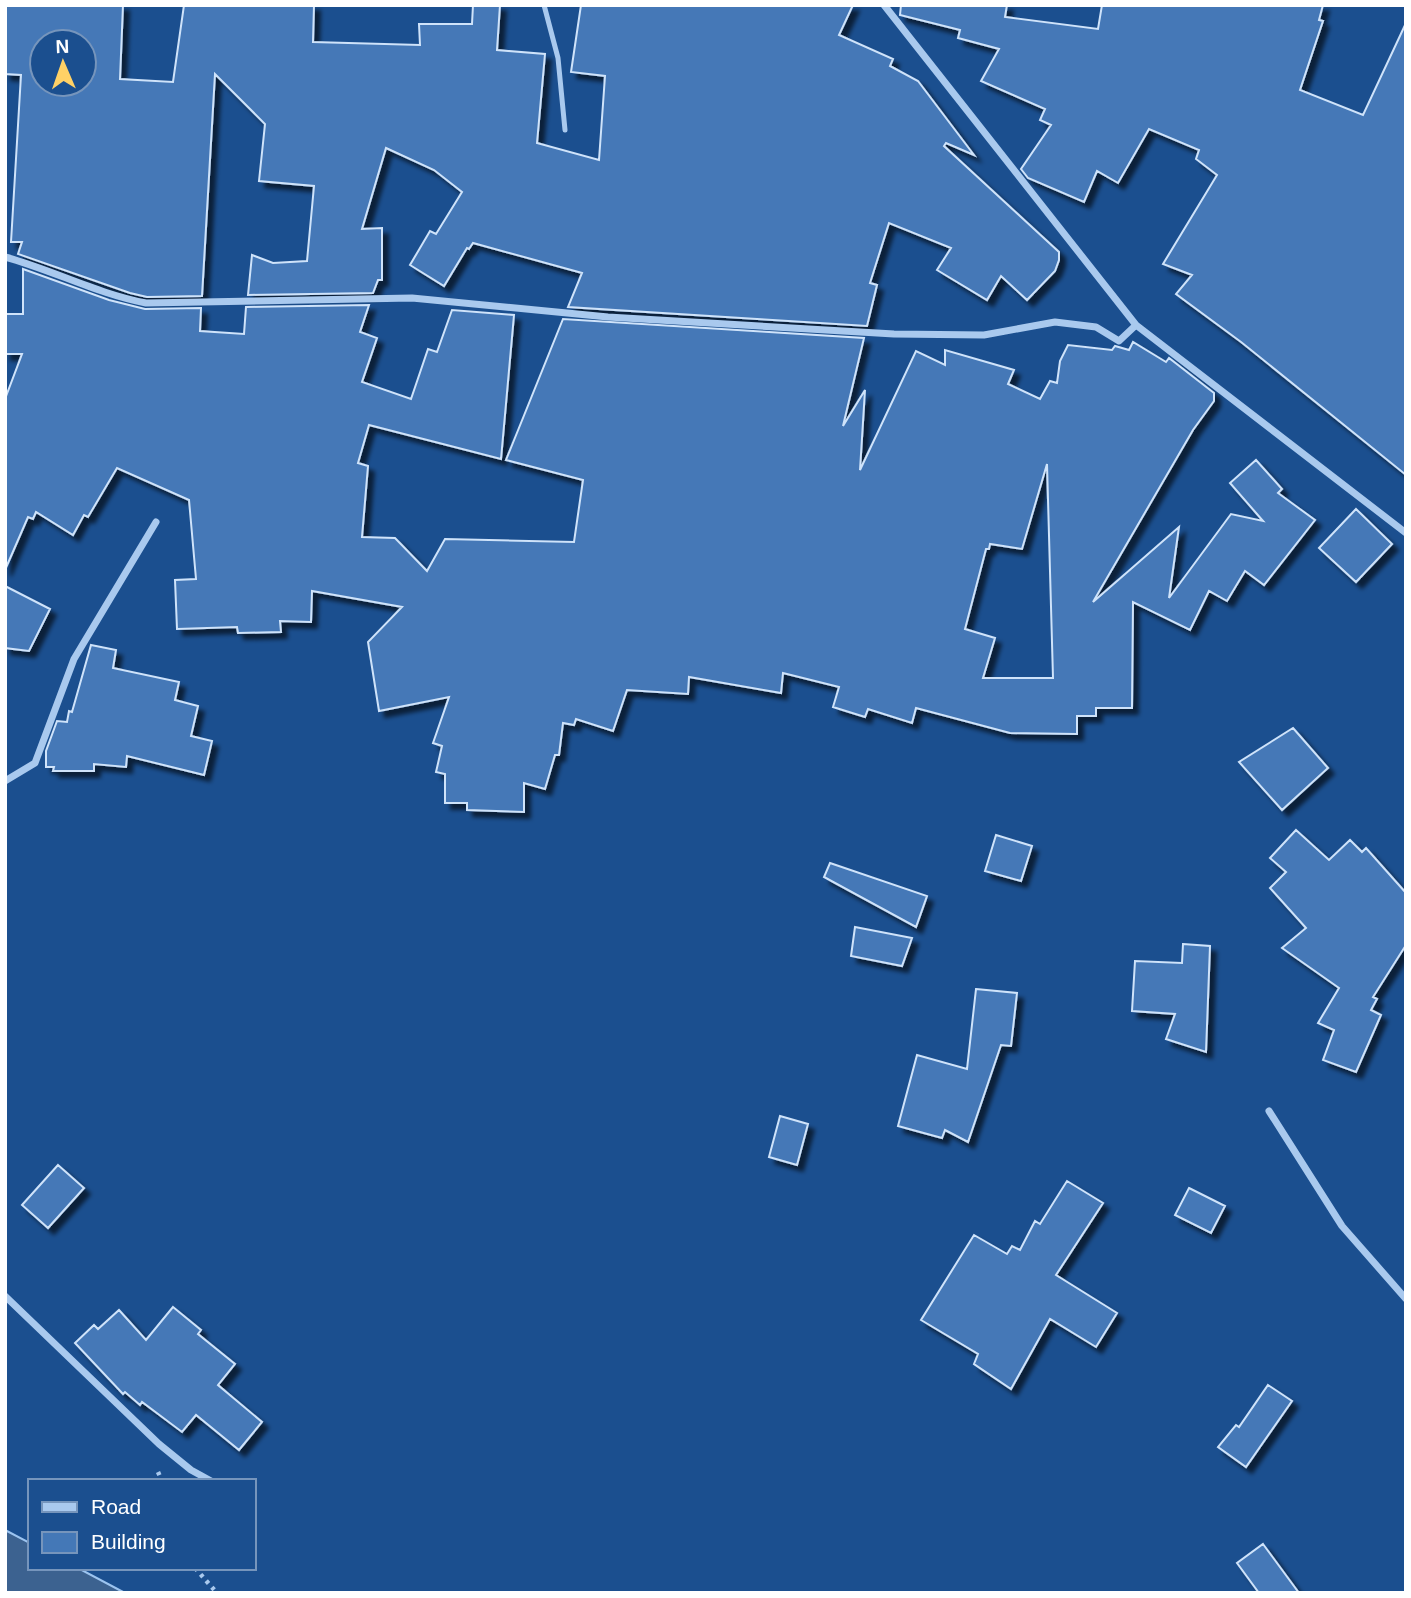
<svg xmlns="http://www.w3.org/2000/svg" width="1411" height="1598" viewBox="0 0 1411 1598" font-family="Helvetica,sans-serif">
	<style>
		.water { fill: #3c6290; stroke: #9cc4f0; stroke-width: 2 }
		.building { fill: #4478b7; stroke: #cfe3fa; stroke-width: 2; fill-rule: evenodd; filter: url(#shadow) }
		.lines { fill: none; stroke-linecap: round; stroke-linejoin: round }
		.path { stroke: #a9c9ee; stroke-width: 4.5; stroke-dasharray: 3.5 5; stroke-linecap: butt }
		.lane { stroke: #a9c9ee; stroke-width: 5 }
		.street { stroke: #a9c9ee; stroke-width: 7 }
	</style>
	<defs>
		<filter id="shadow"><feDropShadow dx="6" dy="6" stdDeviation="2" flood-color="#0009"/></filter>
	</defs>
	<rect width="100%" height="100%" fill="#1b4f8f"/>
	<path class="water" d="M5 1530 30 1543V1568H78L125 1593H5Z"/>
	<path class="building" d="M5 5H123L120 79 173 82 184 5H314L313 42 420 45 419 24H472L473 5H500L497 50 545 54 537 143 599 160 605 76 571 72 581 5H853L839 35 893 59 890 66 918 81 974 155 946 143 944 146 1059 252V260L1055 271 1027 300 1001 276 987 300 937 270 951 248 889 223 870 283 877 285 867 326 568 307 582 273 473 243 469 249 467 248 444 286 410 265 430 231 436 234 462 192 434 170 386 148 362 229 382 228V280H378L373 293 248 295 252 255 273 263 307 261 314 186 259 181 265 124 215 74 202 296 147 297 130 293 18 254 22 242H11L21 75 5 74ZM42 42H84V84H42Z
		M901 5H1007L1005 17 1098 29 1102 5H1323L1319 20 1323 21 1300 90 1363 115 1406 23V475L1241 342 1176 294 1192 275 1163 264 1217 175 1196 159 1199 150 1149 129 1118 183 1097 171 1084 202 1028 178 1021 169 1051 125 1040 120 1045 109 981 81 999 49 958 38 960 30 900 15Z
		M23 269 109 300 145 309 201 308 200 331 244 334 246 307 369 305 360 332 377 338 362 382 411 399 428 349 437 352 452 310 514 315 501 459 369 425 358 463 368 466 362 537 395 538 427 571 445 539 574 542 583 480 506 460 563 319 864 338 843 426 865 390 860 470 916 351 945 365V350L1014 370 1008 384 1040 399 1050 381 1057 383 1060 361 1068 345 1112 350 1115 346 1129 350 1133 342 1166 362 1169 358 1214 393V401L1193 430 1093 602 1179 527 1169 598 1231 514 1263 521 1230 483 1256 460 1282 489 1278 493 1315 520 1264 585 1245 571 1227 601 1209 591 1190 630 1133 602 1132 708H1096V716H1077V734L1010 733 916 708 912 723 868 709 865 717 833 707 839 687 783 673 781 693 689 677 688 694 627 690 613 731 576 719 574 725 563 723 559 755H555L545 789 524 783V812L467 810V803H445V774L436 772 442 746 433 743 449 697 379 711 368 642 402 607 312 591 311 622 280 621 281 632 238 633 237 627 177 629 175 580 196 579 189 500 117 468 88 517 84 515 73 535 36 512 33 519 28 517 5 570V399L22 354H5V314H23ZM1047 464 1053 678H983L995 638 965 629 986 549H989L990 544 1022 549Z
		M1356 509 1392 544 1356 582 1319 548Z
		M5 586 50 609 29 651 5 648Z
		M91 645 116 650 113 668 179 682 175 700 198 706 191 736 212 741 204 775 127 756 126 767 94 764V771H53L54 767H46V751L57 721 67 722 69 711 72 712Z
		M1293 728 1328 768 1282 810 1239 762Z
		M1296 830 1329 860 1350 840 1362 852 1366 848 1406 893V945L1373 997 1377 999 1371 1010 1381 1015 1356 1072 1323 1060 1334 1030 1318 1023 1339 988 1282 948 1306 928 1270 888 1286 872 1270 858Z
		M996 835 1032 846 1021 881 985 871Z
		M830 863 927 896 916 927 824 877Z
		M855 927 912 938 902 966 851 956Z
		M1183 944 1210 946 1206 1052 1166 1039 1175 1014 1132 1011 1135 961 1182 963Z
		M976 989 1017 993 1011 1046 1001 1045 968 1142 945 1130 942 1138 898 1126 917 1055 967 1069Z
		M780 1116 808 1124 797 1165 769 1157Z
		M58 1165 84 1188 48 1228 22 1205Z
		M1067 1181 1103 1203 1056 1275 1117 1313 1096 1347 1050 1319 1011 1389 974 1364 978 1354 921 1320 974 1235 1007 1254 1012 1246 1020 1250 1035 1221 1040 1224Z
		M1189 1188 1225 1206 1211 1233 1175 1215Z
		M173 1307 201 1330 198 1334 235 1364 218 1385 262 1422 239 1450 196 1415 182 1432 142 1402 140 1405 125 1392 123 1394 75 1343 94 1325 98 1329 119 1310 146 1340Z
		M1268 1385 1292 1401 1246 1467 1218 1447 1236 1425 1239 1427Z
		M1263 1544 1299 1593H1259L1237 1563Z"/>
	<g class="lines">
		<path class="path" d="M158 1472 162 1481
			M195 1568 217 1593"/>
		<path class="lane" d="M544 5 558 58 565 130"/>
		<path class="street" d="M884 5 1136 325 1406 533
			M5 257C53 270 98 294 146 303L412 298 608 317 894 334 984 335 1055 322 1096 327 1119 341 1136 325
			M5 781 35 763 74 659 156 522
			M1269 1111 1342 1226 1406 1299
			M5 1296 159 1444 191 1470 211 1481"/>
	</g>
	<rect width="1411" height="1598" fill="none" stroke="#ffffff" stroke-width="14"/>
	<rect x="28" y="1479" width="228" height="91" fill="#1b4f8f" stroke="#7695bc" stroke-width="2"/>
	<rect x="42" y="1502" width="35" height="10" fill="#a9c9ee" stroke="#7695bc" stroke-width="2"/>
	<text x="91" y="1514" font-size="21" fill="#ffffff">Road</text>
	<rect x="42" y="1532" width="35" height="21" fill="#4478b7" stroke="#7695bc" stroke-width="2"/>
	<text x="91" y="1549" font-size="21" fill="#ffffff">Building</text>
	<g transform="translate(63 63) rotate(358)"><circle r="33" fill="#1b4f8f" stroke="#7695bc" stroke-width="2"/>
	<path d="M0-5L12 26L0 18L-12 26Z" fill="#ffd166"/>
	<text y="-10" font-size="19" font-weight="bold" text-anchor="middle" fill="#ffffff">N</text>
	</g>
</svg>
